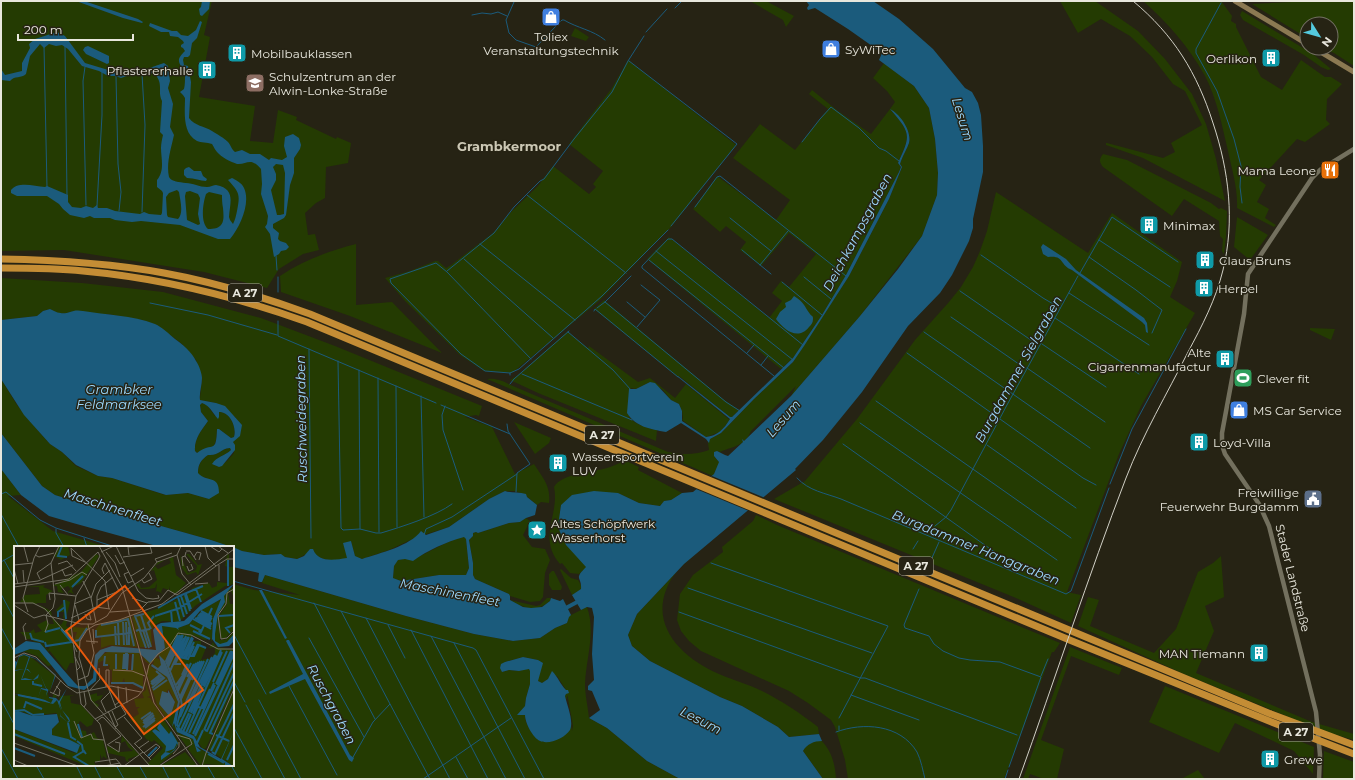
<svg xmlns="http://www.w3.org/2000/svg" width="1355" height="780" viewBox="0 0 1355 780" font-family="Montserrat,sans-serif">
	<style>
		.green { fill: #243b02; fill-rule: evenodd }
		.water { fill: #1b5b7c; fill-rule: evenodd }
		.pier { fill: #262314 }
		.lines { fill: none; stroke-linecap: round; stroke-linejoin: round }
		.stream { stroke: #1b5b7c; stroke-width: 1 }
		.canal { stroke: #1b5b7c; stroke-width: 4 }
		.tertiary { stroke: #73705e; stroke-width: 4.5 }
		.secondary { stroke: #8b7952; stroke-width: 5 }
		.motorway { stroke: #c48d35; stroke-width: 7 }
		.rail { stroke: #d1d0c6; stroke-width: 1 }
		.labels { text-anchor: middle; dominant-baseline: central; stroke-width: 3; stroke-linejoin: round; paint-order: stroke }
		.shield { fill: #262314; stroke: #aeaca1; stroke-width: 1 }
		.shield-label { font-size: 11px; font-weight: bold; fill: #e8e7dd }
		.poi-label { font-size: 12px; fill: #e8e7dd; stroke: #262314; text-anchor: start }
		.street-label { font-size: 12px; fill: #e8e7dd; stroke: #262314 }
		.water-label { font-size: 13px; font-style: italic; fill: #9dd9fd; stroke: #262314 }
		.neighbourhood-label { font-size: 13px; font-weight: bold; fill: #ccc8b5; stroke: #262314 }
		.inset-river { fill: none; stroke: #1b5b7c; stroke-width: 2 }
		.inset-road { fill: none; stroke: #747164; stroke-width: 1 }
		.view { fill: #e8590c; fill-opacity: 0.15; stroke: #e8590c; stroke-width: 2 }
		.inset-edge { fill: none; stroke: #e8e7dd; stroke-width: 2 }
	</style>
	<rect width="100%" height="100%" fill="#262314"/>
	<path class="green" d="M1 1H212L204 35 210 37 199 97 255 106 250 141 273 143 278 110 297 117 296 120 336 139 337 137 351 143 348 163 326 167 325 198 316 203 305 213 308 235 315 234 319 250 303 254 279 269 267 288 204 272 64 250 1 251Z
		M750 1H766L794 16 786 27 783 20Z
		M1060 1H1095L1138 31 1165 59 1192 94 1206 124 1216 159 1225 201 1143 158 1106 145V143H1107L1163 158 1175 152 1171 143 1202 125 1185 91 1173 84 1152 57 1130 36 1101 19 1078 33Z
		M1143 1 1222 2 1232 16 1231 21 1236 24V27L1261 77 1282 90 1301 60 1325 77H1331L1342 84 1327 99 1326 120 1330 124 1305 142 1297 139 1259 180 1266 185 1257 202 1269 209 1265 218 1276 225 1274 227 1237 208C1238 189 1232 170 1228 151 1222 126 1217 99 1205 76 1189 47 1167 22 1143 1Z
		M1312 1H1354V66L1334 53 1322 48H1331V24H1307V38L1252 4Z
		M1242 11 1313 54 1331 69 1328 70 1321 67 1304 55 1243 20 1240 15Z
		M575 28 589 37 586 41 571 36Z
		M628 60 736 145 671 227 599 301 512 373 484 371 460 355 405 301 385 278 410 271 435 261H438L446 268 451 265 493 233 511 212 538 186 553 166 589 194 596 187 593 184 603 171 569 144 612 88Z
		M884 63 914 86 929 108 935 139 938 173 937 195 922 236 860 316 791 396 796 386 751 431 748 437 744 441 743 440V442C739 446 726 449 720 452L717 451 714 456 719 462V464L713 476 487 379C498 378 504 382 513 386L668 452C682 455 696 455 709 450L708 443 710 439 721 433 754 399 793 362 849 276 889 199 902 167 900 164 901 161C903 155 907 149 909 143 912 130 900 117 890 109L895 102 887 91 873 78Z
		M812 90 838 111 871 134 890 109C911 133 911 134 898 163L901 167 899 172 846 275 822 315 793 358 781 369 647 259 669 237 769 318 782 301 772 293 781 281 789 287 816 254 789 233 761 266 740 250 746 242 726 226 720 232 693 209 717 176 776 220 790 200 733 158 760 124 795 150 828 109 809 94Z
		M1103 154 1127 160 1211 203 1219 209 1221 208 1227 211 1226 237 1224 254 1222 251 1223 239 1220 236 1219 221 1184 199 1172 216 1103 167C1099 162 1099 159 1103 154Z
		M996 192 1088 253 1112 213 1182 262 1177 281 1170 297 1195 313 1141 406 1119 454 1067 592 1081 595 1071 623 1016 598 774 499 805 481 857 419 915 340 949 302 961 287 973 267 980 251 987 231Z
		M1237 217 1268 235 1250 260 1234 247Z
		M356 244V305L392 302 442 353 350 316 281 292 280 276C304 260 329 251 356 244Z
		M1 278 82 283 163 292 261 318 335 346 482 406 479 416 476 415 465 417 492 427 515 474 534 464C543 478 551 486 549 503L541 502 537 505C531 500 525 494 518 492 513 490 510 492 505 491L489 499 449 527 417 537 389 550 362 559 355 557 351 541 347 559C336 560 323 562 315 554L308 553 297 559 285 557 280 554 264 555 242 551 211 540 97 508 55 495 42 486 1 433V379L17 405 41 434 50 444 62 452 76 466 98 476 112 478 165 495 188 493 209 499 207 478 201 477 198 474C198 464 201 460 208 455 219 456 220 449 230 448L231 450C225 456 217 456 213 464L219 467 227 461 234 453 233 442 239 423 235 417 216 403 200 400V398L202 378 196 360 182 344 157 325 142 320 108 314H93L82 311 59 314 50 309 43 311 37 316 1 320Z
		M604 300 723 399 739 410 732 417H730L679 376 678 377 594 309Z
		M1310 328 1335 329 1331 340 1310 330Z
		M568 331 570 334 588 348 589 346 638 382 650 378 675 398 686 384 730 420 720 432 706 437 682 420 683 418 682 411 679 404 671 400 663 390 650 382 636 389 631 388 629 417C636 425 647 428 657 430L656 441 538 393 510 380 518 375Z
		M202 403 207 405 215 416 219 412C230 412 237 427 234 437L231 438 219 429H217C216 449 215 446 197 453L195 451C194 439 201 431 208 421L201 412 200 405Z
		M514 422 551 438 549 443 535 454Z
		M624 460 639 467 638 470 682 493 671 500 664 501 660 506 639 503 618 493 561 505C560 512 559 518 559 525 558 543 578 554 587 567L579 574 570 573 562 563 560 564C537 538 560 514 554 487 562 473 593 472 607 468 613 466 619 464 624 460Z
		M1 469 21 495 8 496 53 531 108 547H15V765H233V584L254 590 300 595 262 583 265 575 406 616 474 634 513 641 540 638 555 628 567 623 569 616 587 607C596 632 586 659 585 684 585 695 588 707 589 718L607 728 647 761 680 779H1ZM523 657 538 660V681L542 683 548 679 557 676 566 690H568L565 696 566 700 568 695V699L573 726 572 731 571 721 570 729 540 741C533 735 525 725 525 715H518L525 706 526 698 530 684V671L529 668 519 671 509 670 502 672 505 662Z
		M756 515 777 525 1060 643 1054 652H1052L1004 779H848L845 760 835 727 831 720 808 703 789 691 701 651 689 641 681 631 677 620 680 594 693 575 723 552 722 547 753 521Z
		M526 518 530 521 523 535 532 547 545 549 550 560 545 573 543 597 540 601 530 602 510 596 509 594 475 579 473 575V563L469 540 473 536V533L476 532 478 533 509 523 520 522Z
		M464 536 466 539 469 568 466 575H439L401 581 393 578 394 566 397 560 420 556 446 543Z
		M695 554C688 561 678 569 672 578 645 622 680 657 719 674 733 680 748 684 762 691 782 701 800 713 818 727L819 734 789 737 778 727 742 706 720 697 650 661 632 646 628 635 637 614 684 564Z
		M1221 556 1224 597 1205 606 1214 631 1196 673 1312 722 1354 734V740L1323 731 1184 674 1078 626 1088 597 1099 600 1090 626 1154 653 1176 629 1198 572 1213 563Z
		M561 569 571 578 578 580C584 589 581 591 572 595L560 570Z
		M552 571H554L562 587 561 590H552L549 585V574Z
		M547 598H551L550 601C535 613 526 609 510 600L536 606 540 605Z
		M1070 647 1122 668 1119 675 1071 656 1041 740 1064 749 1057 779H1044L1030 774 1028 779H1023Z
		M1165 686 1314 747 1313 774 1294 751 1235 723 1219 753 1149 722Z
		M815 741H822C832 752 835 764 836 779H823L803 751 806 746Z
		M1324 751 1354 762V779H1323Z
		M1198 770 1205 779 1192 778 1181 779Z"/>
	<path class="water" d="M76 1H84L138 19 143 22 142 23 123 18Z
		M202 1H210L209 9 202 16 200 15 199 9 201 7Z
		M806 1H873L899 19 933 49 965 88 972 92 978 103 981 115 983 146V172L973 219V228L969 241 952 275 940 293 908 326 862 392 823 440 795 469 796 470 684 564 637 614 628 635 632 646 650 661 720 697 742 706 778 727 789 737 819 734 822 741C814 741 807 744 803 751L823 779H680L647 761 607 728 589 718 600 710 592 691 588 690V686L594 680 592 654 594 617 592 608 587 607 581 610 572 595 581 589C582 576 573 580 586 567L566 545 560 532 558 526 561 505 572 495 594 491 618 493 639 503 660 506 664 501 671 500 682 493 693 492 714 474 719 462 714 456V452L717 451 725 455 728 456 743 442 742 439 744 441 791 396 860 316 898 269 922 236 937 195 938 173 935 139 929 108 914 86 879 60 882 53 848 29 815 8 808 10 807 8 809 5Z
		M200 21 202 22 197 38 192 43 190 55 188 57H184L183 60 184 65 188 66 191 82 189 118C195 126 204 126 212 131 217 134 224 138 228 142 231 145 231 149 235 152L242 150 250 154H260L269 160 271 158 282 160 287 157 284 146 285 137 293 134 299 138 301 145 300 149 294 158V173L290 185 286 215 284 218 273 224V228L279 233 278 239 280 241 286 243 289 247 286 250 281 251 279 254 274 257 270 234 265 227 267 224 268 216 261 194 262 184 261 169C250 156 247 165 237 164 231 162 221 157 217 152 215 150 214 147 212 144 207 142 201 143 197 141 182 133 185 112 185 98L183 95 180 92 184 89C185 85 185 80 185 75 182 64 173 62 185 51L183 48 181 47V45L184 43 183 41 178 37 170 36 169 32H161L149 26 150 23 172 31H177L181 35 188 36 196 30ZM276 164 283 165 285 173 284 214 280 215H277L271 190 276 180V174L273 167Z
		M57 32 65 36 85 63 115 72C121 70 127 72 134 71 145 71 154 66 164 63L168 66 170 81 168 88 173 104 170 127 174 135C171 149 166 163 169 177 172 182 179 182 186 183 193 183 199 187 207 187 210 187 214 185 216 185 236 189 230 202 229 217L230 220 233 224C235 220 236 216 237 211 240 195 240 193 228 180L232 178C236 180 242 183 244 188 251 203 240 227 230 239H218L180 225 141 221 132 222 115 220 110 218H94L90 216 84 218 70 215 63 209 59 204 47 196H17L11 193V190C18 181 34 186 45 187L47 186 68 195V202L72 207 81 208 86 206 93 208 97 205 98 208H107L115 211 140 214 144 212 149 214 161 215 162 213 163 193 162 191 157 187V180C165 170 161 159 161 148 161 144 162 139 163 135L160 132 162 101C157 91 164 85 155 74L150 73 138 75 133 74 121 78 115 76H108L99 71 82 66 68 49 62 45 56 46 49 44 44 48 40 44 30 56 26 74C21 79 15 75 10 81L1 80V69L5 75 22 71V63L30 48 29 44 35 39ZM177 190 179 192C180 200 184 213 178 219L168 217 167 215 166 197 169 193ZM190 191 198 194 200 198 198 214 200 224 198 225 187 220 185 196 186 192ZM209 192 222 195C222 199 222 203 223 208 224 220 225 229 208 229 200 222 203 203 206 194Z
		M88 46 109 56V63L107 64 86 54 83 50 85 47Z
		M890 109C900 114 912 131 909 143 907 149 903 155 901 161L900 164 902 167 889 199 849 276 804 346 793 362 754 399 721 433 710 439 709 443 706 439 681 423 666 432C650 429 636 427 627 413L629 389H636L650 382 655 383 671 400 679 404 682 411V421L706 437C717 436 724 429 730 419L678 377V376L730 417H732L793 358 822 315 846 275 899 172 901 167 898 163C911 135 911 133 890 109Z
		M189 167 194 171H201L203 176 207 179 206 181C200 181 195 178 187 178L184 175V170L186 168Z
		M1043 244 1066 259 1076 270 1144 318 1147 323 1148 333 1146 332 1145 325 1142 322 1072 270C1059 265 1065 255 1048 257L1043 254 1041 247Z
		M794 296C804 302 804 306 810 314 812 317 813 315 813 319 813 323 811 325 809 327 798 341 784 330 776 319L780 312 786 307 785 303 791 300Z
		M50 309C68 319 68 308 83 311 106 315 132 315 155 324 162 327 169 334 175 339 182 344 192 352 196 361 199 365 202 374 202 378 202 386 199 393 200 400L216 403 225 406 242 425 240 436 233 442 235 445V450L222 466 219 467 212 464C217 456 225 456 231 450L230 448C219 449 220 456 208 455 201 460 198 464 198 473 207 483 219 474 219 493L209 499 188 493 166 495 112 478 98 476 76 465 62 452 50 444 24 415 1 379V320L37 316 43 311ZM202 403C210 406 212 412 218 419L219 417V412C230 412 237 427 234 437L231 438 219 429H217C216 455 213 441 197 453L195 451C194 439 201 431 208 421L201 412 200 405Z
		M1 433 42 486 55 495 97 508 211 540 232 547H160L73 523 49 516 21 495 1 469Z
		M505 491C510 493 519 492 526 494L527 497 537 505 535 515 526 518 520 522 509 523 478 533 476 532 473 533V536L469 540 473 563V575L475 579 509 594 510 596V600L523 607 531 608 542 607 550 601 551 598 560 601 563 599 571 615 569 617 567 623 555 628 540 638 513 641 474 634 406 616 265 575 262 582H260L258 581 259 573 233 567V547L242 551 264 555 281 554 285 557 297 559 304 556 310 549H313C318 563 334 560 347 558L343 543 351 541 355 556 362 559C380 553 410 546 421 531L426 535 449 527 489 499ZM464 537 466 539 469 568 466 575H439L401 581 393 578 394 566 398 560 405 559 413 561C428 550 446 542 464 537Z
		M259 590H262L287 638 285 639Z
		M287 640H289L350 755 354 758 352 762 349 760 305 679 270 694 269 692 303 674 286 641Z
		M523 657 538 660 543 663 538 681 542 683 548 679 552 671C558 677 560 684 566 690H568L569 693 566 694 565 696C567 705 574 721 570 730 565 738 549 745 540 741 533 738 525 723 525 715H517L525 706 526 698 530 684V671L529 669 519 671 509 670 502 672 500 668 501 664 505 662Z"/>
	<path class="pier" d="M712 476 765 498 749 511 696 489Z"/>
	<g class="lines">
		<path class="stream" d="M514 2 506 20 509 33 516 40 536 47 556 26
			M1221 3 1196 49V53L1217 91 1234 139 1241 166 1240 187 1242 203
			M675 8 682 1
			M472 15 482 13 491 14 498 12 507 16
			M558 24 562 20H564C577 28 593 30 605 40
			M646 32 667 9
			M44 46 47 187
			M65 46 67 195
			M629 61 737 144 671 226
			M85 67 83 81 86 205
			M142 74 145 125 142 212
			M116 76 118 164 121 192 119 211
			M802 142 820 119 831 107 859 128 879 148 886 151 899 161
			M527 195 626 273
			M97 206 102 115V72
			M695 207 717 177 720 176 846 276
			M730 218 771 251
			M1099 240 1170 287
			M480 244 575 320
			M742 250 771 274
			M656 251 793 360
			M981 255 1043 298 1060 308
			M276 256 277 270
			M1089 257 1136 290 1162 310 1152 333
			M464 259 553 338
			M649 260 784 368
			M760 265 788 231
			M447 271 494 233 514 207 540 181 544 179 574 139 612 92 628 61 644 36
			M1080 273 1112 217 1178 262
			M278 277V292
			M804 277 831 299
			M782 282 822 315
			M960 291 1038 345
			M1069 293 1149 345
			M605 302 726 402 740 411
			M627 302 645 317
			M150 303 208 315 277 335
			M597 308 605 302 631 276
			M594 311 595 309 678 377
			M951 317 1026 369
			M1055 318 1139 374
			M278 321V336L436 403
			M637 327 660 300 641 285
			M568 332 613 370 631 390
			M924 332 1090 448
			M1042 344 1106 387
			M309 349 311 538
			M747 353 754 345
			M907 353 1083 478 1096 485
			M338 361 341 528 343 530 360 529 376 533H381C401 527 436 516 452 504
			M761 365 768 356
			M1027 368 1105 422
			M359 370 360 529
			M510 373 519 369 602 296 668 230
			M522 374 632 420
			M510 375V373L485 371 461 354 391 283 390 279 436 263 447 272 531 359
			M774 376 642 268V266L668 239H672L803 345
			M378 378 379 532
			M514 379 569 331
			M510 384 514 379
			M396 386 397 527
			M421 396 424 517
			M876 401 1071 538
			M441 405 510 434
			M445 406 442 415 443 430 463 490
			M860 423 1057 560
			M507 424 508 431 530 464 517 473 516 492
			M843 444 996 553
			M987 445 1076 508
			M797 478C809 491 825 493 841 499L1066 594 1071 591 1109 488
			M1110 484 1132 429 1186 329
			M1 494 6 492 40 520 56 528 115 547
			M1 514 19 547
			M935 526 946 517 951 510 1007 405 1078 276
			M56 529V533L64 547
			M424 535 426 529 452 517 517 474
			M84 538 87 547
			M913 549 918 541
			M4 560 15 580
			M931 560 939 542
			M1 562 15 554
			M711 563 888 626 839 718
			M233 581 473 648 476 650 544 779
			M688 588 872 653
			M919 589 906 620 904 625 905 628 929 636 934 644 943 651 959 658 970 660 1000 662 1041 677 1009 767
			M1 594 15 620
			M314 603 375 719
			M341 611 390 704
			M679 612 860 678H865L1017 735
			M366 618 450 779
			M388 625 405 658
			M1 627 15 653
			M411 630 488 779
			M233 633 266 694
			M431 636 506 779
			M309 638 364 737
			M454 643 525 779
			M1041 676 1048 659
			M233 680 245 702
			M289 686 337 775
			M851 695 919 720
			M1 700 15 726
			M259 700 301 779
			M246 705 285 779
			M233 726 262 779
			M839 726V730
			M836 732C863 722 900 724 917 752 921 760 923 771 925 779
			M1 748 18 779
			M456 757 468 779
			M352 759 373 722 390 704 430 779
			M36 765 44 779
			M76 765 83 779
			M94 765 101 779
			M116 765 124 779
			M139 765 147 779
			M162 765 169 779
			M184 765 191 779
			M207 765 215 779
			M231 765 239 779
			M423 779 511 718
			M1005 779 1008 770"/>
		<path class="canal" d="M562 610 581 600"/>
		<path class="tertiary" d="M1319 779 1320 755 1316 712 1269 526 1259 504 1225 454 1222 445V433L1244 314 1248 274 1312 178 1320 170 1354 149"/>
		<path class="secondary" d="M1235 1 1307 44
			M1314 48 1354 72"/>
		<path class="motorway" d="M1 259C56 260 110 263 164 273 214 282 263 297 310 314L1271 714 1354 745
			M1 268C28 268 56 268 83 271 160 278 234 296 307 322L1072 641 1269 721 1354 754"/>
		<path class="rail" d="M1238 1H1275
			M1019 779C1055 679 1088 577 1126 478 1143 434 1167 394 1188 352 1202 326 1216 299 1223 270 1235 221 1229 171 1213 123 1197 73 1174 35 1133 1"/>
	</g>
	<defs>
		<g id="shop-square" transform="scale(1)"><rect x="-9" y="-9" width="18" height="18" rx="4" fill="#3f7fe0" stroke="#262314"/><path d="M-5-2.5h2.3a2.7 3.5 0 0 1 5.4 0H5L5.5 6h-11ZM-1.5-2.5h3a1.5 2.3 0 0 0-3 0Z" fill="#fff"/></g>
		<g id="building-square" transform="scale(1)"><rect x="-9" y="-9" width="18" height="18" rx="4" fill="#0f9aa8" stroke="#262314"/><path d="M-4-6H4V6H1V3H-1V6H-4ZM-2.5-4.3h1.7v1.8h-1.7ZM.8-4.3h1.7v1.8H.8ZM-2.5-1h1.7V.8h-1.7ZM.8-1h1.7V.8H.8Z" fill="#fff"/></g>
		<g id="school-square" transform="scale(1)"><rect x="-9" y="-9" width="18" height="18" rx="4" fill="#8d6e63" stroke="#262314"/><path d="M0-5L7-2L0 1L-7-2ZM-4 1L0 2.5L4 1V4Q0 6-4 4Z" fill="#fff"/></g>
		<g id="restaurant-square" transform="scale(1)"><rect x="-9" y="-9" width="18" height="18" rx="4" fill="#e8710a" stroke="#262314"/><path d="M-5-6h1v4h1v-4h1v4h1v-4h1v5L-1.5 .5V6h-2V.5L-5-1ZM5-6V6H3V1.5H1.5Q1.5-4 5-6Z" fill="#fff"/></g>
		<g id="stadium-square" transform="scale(1)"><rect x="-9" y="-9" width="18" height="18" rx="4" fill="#2e9e5b" stroke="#262314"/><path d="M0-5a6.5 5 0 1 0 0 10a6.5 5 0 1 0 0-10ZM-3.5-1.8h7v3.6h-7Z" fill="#fff"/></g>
		<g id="civic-square" transform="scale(1)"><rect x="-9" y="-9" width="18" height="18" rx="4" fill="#5c6f8a" stroke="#262314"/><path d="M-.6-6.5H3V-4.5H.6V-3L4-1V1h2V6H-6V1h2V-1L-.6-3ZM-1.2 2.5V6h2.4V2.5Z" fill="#fff"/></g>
		<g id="sight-square" transform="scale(1)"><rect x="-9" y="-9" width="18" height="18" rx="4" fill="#0f9aa8" stroke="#262314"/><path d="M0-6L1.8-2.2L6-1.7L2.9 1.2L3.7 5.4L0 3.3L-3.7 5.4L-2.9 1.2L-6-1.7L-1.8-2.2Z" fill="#fff"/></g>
	</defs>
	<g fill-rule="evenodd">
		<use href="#shop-square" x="551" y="17"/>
		<use href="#shop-square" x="831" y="49"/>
		<use href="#building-square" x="237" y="53"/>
		<use href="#building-square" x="1271" y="58"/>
		<use href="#building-square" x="207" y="70"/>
		<use href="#school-square" x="255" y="83"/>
		<use href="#restaurant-square" x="1330" y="170"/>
		<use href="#building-square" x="1149" y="225"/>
		<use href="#building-square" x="1205" y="260"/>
		<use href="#building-square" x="1204" y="288"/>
		<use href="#building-square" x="1225" y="359"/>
		<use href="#stadium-square" x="1243" y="378"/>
		<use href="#shop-square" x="1239" y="410"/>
		<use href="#building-square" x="1199" y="442"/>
		<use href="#building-square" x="558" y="463"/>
		<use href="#civic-square" x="1313" y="499"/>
		<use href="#sight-square" x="537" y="530"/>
		<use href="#building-square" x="1259" y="653"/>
		<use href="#building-square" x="1270" y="759"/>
	</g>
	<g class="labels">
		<g class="shield">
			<rect x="228" y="284" width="34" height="18" rx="3"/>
			<rect x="585" y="426" width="34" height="18" rx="3"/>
			<rect x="899" y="557" width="34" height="18" rx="3"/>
			<rect x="1279" y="723" width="34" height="18" rx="3"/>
		</g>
		<g class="shield-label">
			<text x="245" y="293">A 27</text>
			<text x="602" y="435">A 27</text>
			<text x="916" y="566">A 27</text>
			<text x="1296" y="732">A 27</text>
		</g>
		<g class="poi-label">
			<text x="551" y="36" text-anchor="middle">Toliex<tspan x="551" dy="14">Veranstaltungstechnik</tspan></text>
			<text x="845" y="49">SyWiTec</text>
			<text x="251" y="53">Mobilbauklassen</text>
			<text x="1257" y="58" text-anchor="end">Oerlikon</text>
			<text x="193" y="70" text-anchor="end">Pflastererhalle</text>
			<text x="269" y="76">Schulzentrum an der<tspan x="269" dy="14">Alwin-Lonke-Straße</tspan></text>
			<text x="1316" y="170" text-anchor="end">Mama Leone</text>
			<text x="1163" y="225">Minimax</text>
			<text x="1219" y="260">Claus Bruns</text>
			<text x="1218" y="288">Herpel</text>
			<text x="1211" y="352" text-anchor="end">Alte<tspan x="1211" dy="14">Cigarrenmanufactur</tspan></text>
			<text x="1257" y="378">Clever fit</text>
			<text x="1253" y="410">MS Car Service</text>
			<text x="1213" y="442">Loyd-Villa</text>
			<text x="572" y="456">Wassersportverein<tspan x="572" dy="14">LUV</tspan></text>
			<text x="1299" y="492" text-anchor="end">Freiwillige<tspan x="1299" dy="14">Feuerwehr Burgdamm</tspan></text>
			<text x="551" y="523">Altes Schöpfwerk<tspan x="551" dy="14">Wasserhorst</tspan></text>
			<text x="1245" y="653" text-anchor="end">MAN Tiemann</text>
			<text x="1284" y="759">Grewe</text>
		</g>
		<g class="street-label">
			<text transform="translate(1293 578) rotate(76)">Stader Landstraße</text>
		</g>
		<g class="water-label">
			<text transform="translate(963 119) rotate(73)">Lesum</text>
			<text transform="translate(857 232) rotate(-62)">Deichkampsgraben</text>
			<text transform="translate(1018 369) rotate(-61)">Burgdammer Sielgraben</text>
			<text x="119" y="389">Grambker<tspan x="119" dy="15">Feldmarksee</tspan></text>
			<text transform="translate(783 418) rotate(-49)">Lesum</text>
			<text transform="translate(301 419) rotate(-91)">Ruschweidegraben</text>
			<text transform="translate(113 507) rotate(17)">Maschinenfleet</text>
			<text transform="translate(976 547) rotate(22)">Burgdammer Hanggraben</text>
			<text transform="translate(450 592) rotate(11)">Maschinenfleet</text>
			<text transform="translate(332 704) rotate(62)">Ruschgraben</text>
			<text transform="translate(701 720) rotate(27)">Lesum</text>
		</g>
		<g class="neighbourhood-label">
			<text x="509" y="146">Grambkermoor</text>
		</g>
	</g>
	<g transform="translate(14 546)">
		<rect width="220" height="220" fill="#262314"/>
		<path d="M45 0H54L56 9 47 14 40 10ZM82 8 85 10 67 37 59 41 58 45 60 48 55 46V49L54 46 57 43 54 40 47 43 50 47 44 46 43 40H38L67 26ZM172 8H175L184 19 188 18 184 29 182 26 173 29 168 22 166 9 174 27 182 24 183 20ZM215 8V21H220V17V38L211 40 181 60 165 76 148 75 141 79 137 84 138 101H126L118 71 145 62 178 46V42L195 37 198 42 203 40V36L213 37 214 21 211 20 213 10 205 16ZM159 11 162 29 172 37 162 48 156 45V40L155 44 149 42 147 46 150 48 143 45 142 46 143 37 141 42 134 43H126L122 39 125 37 127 42 135 41 143 34 140 24 137 25 144 16 151 14 141 20 144 23 157 17 155 13ZM31 39 29 41 39 45 32 49V57H22L37 65 38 70 24 58 6 56 11 49 26 48 25 41H13ZM220 41V52L217 45 214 47 216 58H220V84L209 94 207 92 205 70 213 58V47L212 58 204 70 206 94H211L220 86V91L212 98 204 99 199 92 202 71 209 50 212 45ZM50 53 56 56 52 73 49 72 50 66H45L44 71 42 64 50 56ZM208 53 199 73 198 94 197 96V92L191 94 178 89V95H187V99L192 102 187 114 197 112 201 107V101L195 102 199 96 202 101 220 104V141L192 202 189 203 179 189 162 181 167 154 149 113 144 110 151 102 148 80 167 81 175 78 190 62ZM116 71 123 101 96 99 87 102V91H82V83L85 79ZM38 72 47 79 50 74 53 75 52 80 56 82 58 93 44 77 58 94 60 117H56L52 125 35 104V106L26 97 19 95V94L29 98 34 104 36 100 17 93H13L6 86H16L20 83 21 87 28 85 23 79 33 74 35 78H40ZM74 79 75 82 66 92 64 105 60 95 63 86H59V81L71 82ZM16 103 25 104 38 119 34 120 23 110 9 105ZM95 105 125 107 131 130 129 128V143L124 139 111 137 110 132 108 137H98V124L95 123 96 119 90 121V114L84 117 85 111ZM113 108H118V125H112ZM128 108 139 114V111L145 113 151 125 139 119 140 115 136 117 137 121 151 129 158 138 164 156 159 177 164 187 179 193 183 206 186 204 181 200 216 220 192 218 188 220 189 212 187 220 174 203 178 197 173 201 143 159 133 128 135 118 131 115ZM155 143 161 156 156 171 145 158 147 151ZM10 109 15 111 13 120 16 111 18 112 41 130 36 145 32 142 27 143 33 144 35 152H39V148L44 150 40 152 38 156 40 154 45 155 46 150 61 149 56 150 57 157 67 159 80 173 78 179 73 181 66 175 64 178 66 184 72 185 73 190 80 186 83 192 89 194 93 213 89 210 88 213 86 208V216H80L82 220H72L0 190V183L60 207 66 199 38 189V183L46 175 42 167 19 170 9 166H0V149L33 155 0 147V125L7 124H1L5 111ZM131 134 136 150 133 151 136 152 165 197 158 208 144 220H136L123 206 134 217 149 202 140 194 138 196 132 193 125 182 116 173 113 175 125 168 123 163 126 161H122L120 153 130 152 128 147 132 144ZM73 143 76 149 83 147V150L89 149 91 145V146L84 157 86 153 80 156 85 159 83 162 77 154ZM220 143V220H219L194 203ZM108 190 125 209 114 213 115 216 112 215 111 211 94 207 93 200 106 206 119 205 114 201 111 195 107 197ZM171 206 182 218 179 219 182 220H146Z" fill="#243b02" fill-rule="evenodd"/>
		<path d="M220 38 210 50 211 56 204 68 201 88V95L206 98 213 96 220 88V95L215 100 204 101 198 93 199 73 207 53 186 65 175 78 164 82 165 84 162 82 148 80 151 102 136 117 125 107 91 106 84 114 82 135 70 144 54 140 25 104 16 103 0 109V103L12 95 26 97 60 136 64 140H71L79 132 81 109 86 104 98 100 142 104 139 84 143 79 147 77 170 75 188 58ZM10 108 23 113 42 129 36 145 34 144V145L32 150 33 145 27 143 24 152 31 154 32 150 31 154 37 157 39 153 35 152V151L42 152 45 155 53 142 46 156 48 164 55 172 56 175 54 177 46 169 47 166 46 170 53 176 55 175 48 164 45 157 47 165 43 154 39 158 0 148 24 152 27 142 32 143 26 128 32 142 36 145 41 129 22 113 16 111 12 123H14L17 127H26H17L12 123 8 133 11 132 19 134 25 128 24 132 20 134H7L11 123 0 125V114L3 116 5 110ZM10 109 15 111 11 123 1 124 5 111ZM145 109 151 115 166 155 162 181 180 190 186 201 207 213 220 185 208 213 219 220H211V217L182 200 187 205 183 206 179 193 163 186 160 177 158 181 164 156 153 131 137 120 138 118 144 122 147 119ZM154 144 161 156 156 171 145 158 148 145 154 147ZM4 165 19 170 43 168 45 176 38 183V189L54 193 66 199 63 207 0 183V166ZM146 177 155 188 157 185 164 197 163 200 161 204 147 214V210L151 206 156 207 161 203 163 199V197L160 203 151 206 152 200 138 185 141 183 146 186 143 182Z" fill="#1b5b7c" fill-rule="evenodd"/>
		<path class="inset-river" d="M48 0 44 10 53 11M214 40V14M58 41 69 30M182 43 187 56M172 48 177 63M171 49 176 65M167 50 173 68M163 51 189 40M164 51 170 71M50 54 52 73M161 56 166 75M167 61 188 48M144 62 163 51M157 64 158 76M187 65 198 71M186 67 197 74M187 67 198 73M185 68 197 75M127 69 137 101M184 69 197 77M141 70 166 62M205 70 220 69M44 71V66L51 61M183 71 198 78M181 72 197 81M182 72 197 80M179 73 197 83M103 76 114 73 120 100M109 76 110 99M112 76 113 99M104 77 105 99M87 79 103 76M176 79 186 84 185 86M101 80 102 99M115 81V99M47 83 57 95M137 83 134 77 140 70M82 84V91L116 87M129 84 135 102M122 85 126 83 121 70 130 68M179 85 196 93M31 86 46 82M16 87 18 93 30 96M216 87 212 82 220 79M186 88 198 62M164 89 152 115 167 154 168 160 163 179 166 184M61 95 65 94 73 82M31 96 32 100 58 96M132 102 126 85 136 83M91 110 90 119H94M161 110 170 92M175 110H180L185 99 192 102M178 110 184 98M165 111 174 113 180 100M166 112 175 91M168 112 178 91M172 112 180 96M170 113 179 92M153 117 166 89M154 118 168 89M167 118H161L174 91M154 121 169 89M102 123V108M109 123 110 108M111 123 112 107M112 123 113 107M113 124 114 108M118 124 119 108M156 125 172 90M168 129 173 118M173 131 180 118M178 134 186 115M180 134 188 115M19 135V138L28 140M137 136 147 128M199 136 213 105M97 137H119L129 142M186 137 197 113M137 138 148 129M202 138 217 105M138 139 149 131M162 139 169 129M188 139 202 109M203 139 218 105M205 139 220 105M189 140 202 110M190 140 203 110M190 141 207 104M138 142 150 132 142 125M163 143 174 118M139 144 153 134M164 145 177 117M4 149 23 153M166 151 182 117M167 153 184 116M172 156 190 115M174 157 194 113M184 161 189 162 200 137M10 162 12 156 28 163M0 165 10 164 19 169 30 168M175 166 201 109M177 167 188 140M179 168 189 141M166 171 172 157M127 173 137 166M213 173 220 158M129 175 139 167M54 177 57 191 62 194M129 177 140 169M64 178 68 191M130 178 140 170M129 181 141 172M131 182 141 174M164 182 198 111M167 184 175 167M190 184 220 116M191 184 193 185 220 127M169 186 177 168M172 187 208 106M175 187 196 143M0 188 51 208M179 188 201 139M199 188 196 187 220 135M181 189 204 140M202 189 215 195M181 190 220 108M63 195 68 199 69 205M183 197 189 184M0 202 21 210M197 205 213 173M198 206 201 208 220 167M72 208 70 205 60 211 75 220M194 208 210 217M134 210 143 201M213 214 220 199"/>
		<path class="inset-road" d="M85 0 108 41 140 157 184 220M102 0 124 45 132 52 139 53 145 52 144 49M191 0 194 12 202 20M196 0 205 6 208 3M204 0 214 7M10 1 14 16M57 2 91 35 95 63M57 2 58 10 71 16M172 5H176L182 14M84 6 86 10 84 14 62 50 57 79 67 158 86 178 97 220M87 6 100 0M92 6 101 17 106 31M172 6 171 10 176 17M21 9 25 11 40 7M101 9 106 18 111 16M163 9 168 28 177 39M109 11 138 7 136 0 114 1 115 9M180 11 183 6 187 7 185 14M143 16 141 13 158 7M44 18 53 15 62 25M0 19 19 17M169 20 168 11 171 10M173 20 175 25 179 23 177 18M202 20 213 13H220M0 23 4 38M48 23 51 30 58 28M9 24 10 36M115 26 110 28 114 37 119 35M117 30 130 22M26 33 23 27 37 17M128 34 130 37 138 33 135 27M69 35 77 52 82 76M205 35V19M0 38 24 35 59 19M41 38 56 34 68 26 73 29M181 38 194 37M46 39 54 49M0 41 55 33 84 6M220 43 213 47 212 58 204 69 207 93 213 92 220 85M77 52 82 38 96 24M118 52 133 57M36 54 35 47 62 50M83 54 105 45 91 17 88 23 90 28M0 57H19L31 63 57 93 63 106M60 58 76 51M0 59 20 72 30 69 67 78H79L93 70 108 47 130 32 143 16 163 9 167 0M61 59 65 74M83 61V50L87 41 99 31M14 66 9 52 20 12 26 0M96 66 126 64 134 56 145 55 154 44 163 49 202 20M71 68 73 73 77 74 75 66M32 69 39 62 41 53 37 17 45 0M57 72 82 61 96 63M12 77 9 81 12 94M79 83 80 98M31 86 34 78 32 69M72 95 84 96M61 111 66 121 63 124M0 112 10 107 22 111 52 140 63 147 97 140 127 146M99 124 118 125 131 130M64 134 74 130 80 107 74 78M92 141V124H95V140M94 141 102 162M112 141 113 157M75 145 86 133 85 122M36 146 45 150 46 144 42 140M39 148 47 134M101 159 105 156 104 140M70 161 72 158 70 146M94 165 102 183M98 165 104 179 101 181M92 166 87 155 96 146M110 171 128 192 120 198M81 173 124 150 129 144 135 119 144 108 155 101 164 87 177 89 204 103H220M103 174 112 168 107 160M60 175 67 192 77 188 79 193 90 194M83 175 88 171 90 172 107 190M0 197 64 220M121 198 137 214M93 199 107 190M94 199 105 206 106 197 101 196M125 202 135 195M130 207 142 198 146 201 135 212M192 207 220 143M159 208 165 201V196M0 214 14 220M95 214 102 213 108 220M81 216 95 214M90 220 106 217M110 220 129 206M136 220 77 154 65 111 66 95 73 84 81 79 105 74 148 58 220 3M145 220 178 198 176 193 163 189M188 220 192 207"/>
		<path class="view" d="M111 40 189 144 130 188 52 85Z"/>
		<rect width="220" height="220" class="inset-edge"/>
	</g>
	<rect width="1355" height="780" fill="none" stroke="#e8e7dd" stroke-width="4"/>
	<g transform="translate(1319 36) rotate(127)"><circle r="19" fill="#262314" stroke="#747164"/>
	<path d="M0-3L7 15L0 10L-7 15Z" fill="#54cade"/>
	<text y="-6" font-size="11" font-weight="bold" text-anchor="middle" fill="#e8e7dd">N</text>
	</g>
	<path d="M18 34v6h115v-6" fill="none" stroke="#e8e7dd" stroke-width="2"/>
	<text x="24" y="34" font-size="12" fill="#e8e7dd" stroke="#262314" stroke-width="3" paint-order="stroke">200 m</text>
</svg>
